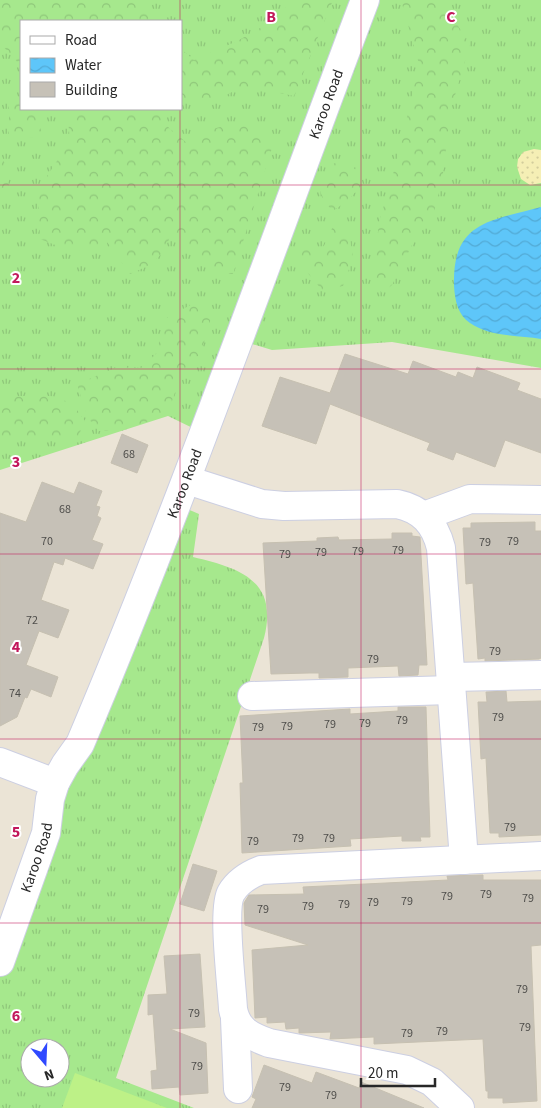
<svg xmlns="http://www.w3.org/2000/svg" width="541" height="1108" viewBox="0 0 541 1108" font-family="'Source Sans 3',sans-serif">
	<style>
		.grass { fill: url(#grass-tufts); fill-rule: evenodd }
		.forest { fill: url(#forest-crowns) }
		.sand { fill: url(#sand-dots) }
		.pitch { fill: #bdf187 }
		.water { fill: url(#water-waves) }
		.building { fill: #c6c1b7; stroke: #c6c0b1 }
		.lines { fill: none; stroke-linecap: round; stroke-linejoin: round }
		.minor-casing { stroke: #cccfe2; stroke-width: 30 }
		.minor { stroke: #fff; stroke-width: 28 }
		.grid { fill: none; stroke: #c2185b; stroke-width: 1; stroke-opacity: 0.55 }
		.labels { text-anchor: middle; dominant-baseline: central; stroke-width: 4; stroke-linejoin: round; paint-order: stroke }
		.number-label { font-size: 12px; fill: #4f4e4b }
		.street-label { font-size: 15px; fill: #272727; stroke: #fff }
		.grid-label { font-size: 16px; text-anchor: middle; font-weight: bold; fill: #c2185b; stroke: #fff; stroke-width: 4; stroke-linejoin: round; paint-order: stroke }
	</style>
	<defs>
		<pattern id="grass-tufts" width="24" height="20" patternUnits="userSpaceOnUse" patternTransform="scale(1.25)"><rect width="24" height="20" fill="#a6e88d"/><path d="M3 7l-1-3M5 7V3M7 7l1-3M15 17l-1-3M17 17v-4M19 17l1-3" fill="none" stroke="#8fc77a"/></pattern>
		<pattern id="forest-crowns" width="20" height="18" patternUnits="userSpaceOnUse" patternTransform="scale(1.25)"><rect width="20" height="18" fill="#a6e88d"/><path d="M2 6a3 3 0 1 1 6 0M12 15a3 3 0 1 1 6 0" fill="none" stroke="#8fc77a"/></pattern>
		<pattern id="sand-dots" width="8" height="8" patternUnits="userSpaceOnUse" patternTransform="scale(1.25)"><rect width="8" height="8" fill="#f5efb5"/><path d="M2 2h.1M6 6h.1" fill="none" stroke="#d2cd9c" stroke-width="1.8" stroke-linecap="round"/></pattern>
		<pattern id="water-waves" width="16" height="10" patternUnits="userSpaceOnUse" patternTransform="scale(1.25)"><rect width="16" height="10" fill="#5ec6f9"/><path d="M0 5q4-4 8 0t8 0" fill="none" stroke="#52aad5"/></pattern>
	</defs>
	<rect width="100%" height="100%" fill="#ebe4d6"/>
	<path class="grass" d="M0 0H541V368L392 342 272 350 239 340 205 434 168 416 0 470ZM21 21H181V109H21Z
		M178 505 199 514 193 557C239 568 279 580 264 638L116 1078 194 1108H0V962ZM30 1048H60V1078H30Z"/>
	<path class="forest" d="M0 0H139L153 21H21V66L0 43Z
		M293 0H333L294 96 270 91 232 92 209 105 181 100V49L194 60C231 44 266 31 293 0Z
		M401 0H441L470 44 451 109 442 181 432 219 415 239 392 285 382 293 373 278 379 222 398 157 419 64Z
		M21 99V109H35L43 138H9V102Z
		M67 109H161L157 112 169 128 187 143 199 132 242 122 261 129 272 148 233 274 213 273 191 246 172 232C162 258 156 263 130 274L107 242 73 252 40 239 38 190 70 141Z
		M0 152 7 169 10 198 0 200Z
		M347 160 359 174 362 185 347 201 333 211C314 191 319 186 332 164Z
		M334 224 348 226 353 258 343 286 322 290 292 254 300 243 323 248Z
		M196 302 213 311 201 353 183 370 167 415 122 430 99 431 88 418 77 384 122 365 141 368 157 353 163 320Z
		M18 396H50L72 403 85 421 77 439H0V399Z"/>
	<path class="sand" d="M534 149 541 150V183L530 185 521 179 517 167 518 159 523 152Z"/>
	<path class="pitch" d="M75 1073 167 1108H62Z"/>
	<path class="water" d="M541 207V339C518 335 490 337 470 323 458 315 455 301 454 286 452 221 490 221 541 207Z"/>
	<path class="building" d="M345 354 408 374 413 361 456 377 458 372 473 378 477 367 520 383 517 390 541 399V453L505 440 495 467 456 452 453 460 427 450 430 443 330 404 316 444 262 426 280 377 330 393Z
		M122 434 148 445 137 473 111 463Z
		M42 482 74 494 79 482 102 491 96 506 100 507 97 516 101 518 92 540 103 544 93 569 65 558 63 565 54 562 41 600 69 610 58 638 39 631 26 665 58 677 51 697 31 689 27 698 25 697 17 717 0 726V513L26 522Z
		M535 522V531H541V658L539 659 485 661V658L478 659 473 583 466 584 463 528H471V523Z
		M392 533H412V536L420 537 427 665H419L418 675 399 676 398 666 348 668V677L319 678V673H309L271 674 263 543 317 541V538L338 537 339 540 392 539Z
		M506 691 507 702 541 701V835L499 837V833H490L486 758 481 759 478 702H487L486 692Z
		M398 707H426L430 837H420L421 841H402V836L350 839 351 846 242 853 240 783H243L240 716 350 709V714L398 711Z
		M193 864 217 871 204 911 180 904Z
		M483 875V880H541V945L531 946 537 1101 503 1103V1098H488V1091H486L483 1039 374 1044V1037L330 1039 331 1032 299 1033V1028L286 1029 285 1022 267 1023V1017L255 1018 252 950 308 945 245 925 244 903 249 895 304 894 303 887 448 880 447 876Z
		M200 954 205 1027 170 1029 206 1043 208 1093 180 1095 179 1087 152 1089 151 1071 157 1070 153 1014 148 1015V995L167 994 164 956Z
		M264 1065 312 1083 316 1072 359 1088 361 1082 424 1108H252L256 1099 252 1097Z"/>
	<g class="lines">
		<g class="minor-casing">
			<g id="minor">
				<path d="M187 480 262 504 284 506 397 504C422 509 435 524 441 548L464 860"/>
				<path d="M424 516 470 499 541 500"/>
				<path d="M451 677 541 675"/>
				<path d="M252 696 451 690"/>
				<path d="M0 762 55 783"/>
				<path id="s1" d="M0 962 46 833 50 799 55 783 65 765 80 744C184 499 271 248 365 0"/>
				<path d="M235 1019 238 1089"/>
				<path d="M460 1108 432 1082 407 1070 269 1043C250 1036 237 1030 233 1009 232 987 222 909 231 893 238 881 248 875 261 870L541 856"/>
			</g>
		</g>
		<use href="#minor" class="minor"/>
	</g>
	<path class="grid" d="M180 0V21M361 0V1108M180 109V1108M0 185H541M0 369H541M0 554H541M0 739H541M0 923H541"/>
	<g class="labels">
		<g class="number-label">
			<text x="129" y="454">68</text>
			<text x="65" y="509">68</text>
			<text x="47" y="541">70</text>
			<text x="513" y="541">79</text>
			<text x="485" y="542">79</text>
			<text x="398" y="550">79</text>
			<text x="358" y="551">79</text>
			<text x="321" y="552">79</text>
			<text x="285" y="554">79</text>
			<text x="32" y="620">72</text>
			<text x="495" y="651">79</text>
			<text x="373" y="659">79</text>
			<text x="15" y="693">74</text>
			<text x="498" y="717">79</text>
			<text x="402" y="720">79</text>
			<text x="365" y="723">79</text>
			<text x="330" y="724">79</text>
			<text x="287" y="726">79</text>
			<text x="258" y="727">79</text>
			<text x="510" y="827">79</text>
			<text x="298" y="838">79</text>
			<text x="329" y="838">79</text>
			<text x="253" y="841">79</text>
			<text x="486" y="894">79</text>
			<text x="447" y="896">79</text>
			<text x="528" y="898">79</text>
			<text x="407" y="901">79</text>
			<text x="373" y="902">79</text>
			<text x="344" y="904">79</text>
			<text x="308" y="906">79</text>
			<text x="263" y="909">79</text>
			<text x="522" y="989">79</text>
			<text x="194" y="1013">79</text>
			<text x="525" y="1027">79</text>
			<text x="442" y="1031">79</text>
			<text x="407" y="1033">79</text>
			<text x="197" y="1066">79</text>
			<text x="285" y="1087">79</text>
			<text x="331" y="1095">79</text>
		</g>
		<g class="street-label">
			<text stroke="none"><textPath href="#s1" startOffset="920">Karoo Road</textPath></text>
			<text stroke="none"><textPath href="#s1" startOffset="515">Karoo Road</textPath></text>
			<text stroke="none"><textPath href="#s1" startOffset="111">Karoo Road</textPath></text>
		</g>
	</g>
	<g class="grid-label">
		<text x="271" y="22">B</text>
		<text x="451" y="22">C</text>
		<text x="16" y="283">2</text>
		<text x="16" y="467">3</text>
		<text x="16" y="652">4</text>
		<text x="16" y="837">5</text>
		<text x="16" y="1021">6</text>
	</g>
	<rect x="20" y="20" width="162" height="90" fill="#ffffff" stroke="#a9a9a9"/>
	<rect x="30" y="36" width="25" height="8" fill="#ffffff" stroke="#a9a9a9"/>
	<text x="65" y="45" font-size="15" fill="#272727">Road</text>
	<rect x="30" y="58" width="25" height="15" fill="url(#water-waves)" stroke="#a9a9a9"/>
	<text x="65" y="70" font-size="15" fill="#272727">Water</text>
	<rect x="30" y="82" width="25" height="15" fill="#c6c1b7" stroke="#a9a9a9"/>
	<text x="65" y="95" font-size="15" fill="#272727">Building</text>
	<g transform="translate(45 1063) rotate(161)"><circle r="24" fill="#ffffff" stroke="#a9a9a9"/>
	<path d="M0-4L9 19L0 12L-9 19Z" fill="#3049ff"/>
	<text y="-8" font-size="14" font-weight="bold" text-anchor="middle" fill="#272727">N</text>
	</g>
	<path d="M361 1078v8h74v-8" fill="none" stroke="#272727" stroke-width="2.5"/>
	<text x="368" y="1078" font-size="15" fill="#272727" stroke="#ffffff" stroke-width="4" paint-order="stroke">20 m</text>
</svg>
